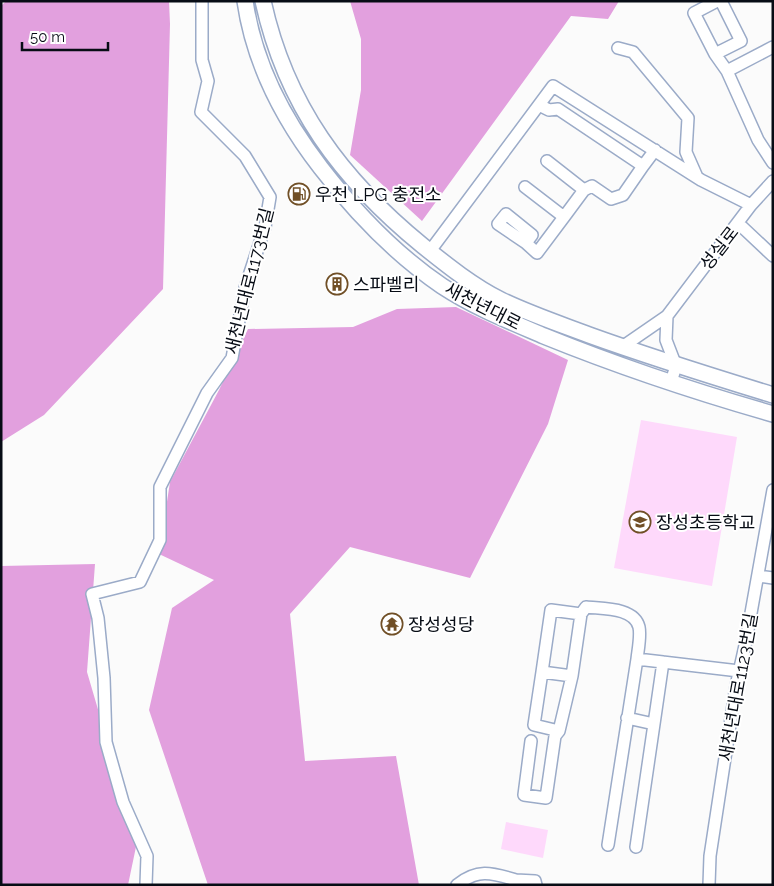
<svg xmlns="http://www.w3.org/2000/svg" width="774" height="886" viewBox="0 0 774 886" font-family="Raleway,'Noto Sans KR',sans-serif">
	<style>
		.green { fill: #fed9fb }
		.forest { fill: #e2a0de }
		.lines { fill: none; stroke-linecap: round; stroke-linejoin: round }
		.minor-casing { stroke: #9babc8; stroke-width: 14 }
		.major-casing { stroke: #9babc8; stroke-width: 18 }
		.minor { stroke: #fff; stroke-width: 11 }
		.major { stroke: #fff; stroke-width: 15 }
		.labels { text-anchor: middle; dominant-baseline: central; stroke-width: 4; stroke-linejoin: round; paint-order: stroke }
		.poi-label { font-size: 18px; fill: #070c15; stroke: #fff; text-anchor: start }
		.street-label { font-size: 18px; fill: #070c15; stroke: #fff }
	</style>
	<rect width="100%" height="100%" fill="#fbfbfb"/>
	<path class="green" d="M641 420 737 437 712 586 614 568Z
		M506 822 548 830 543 858 501 849Z"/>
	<path class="forest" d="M6 1H169L170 24 163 289 44 415 1 442V6Z
		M350 1H619L608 19 571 16 422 221 350 155 361 90V39Z
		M456 307 568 360 548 424 470 578 350 547 290 614 305 761 396 756 419 885H208L149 710 172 608 214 580 159 554 170 482 219 390 248 329 353 327 397 309Z
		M95 564 87 672 137 842 128 885H1V566Z"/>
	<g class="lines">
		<g class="minor-casing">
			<path id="minor" d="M717 1 694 13 715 54 727 71 758 140 773 163
				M618 48 633 52 688 118 686 152 697 177
				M715 54 741 41 721 1
				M727 71 773 47
				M539 105 549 110 558 109 643 166 655 150
				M547 161 584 190 592 186 611 199 623 195 643 166
				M525 187 564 217 584 190
				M739 224 773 256
				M526 243 498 224 506 214 532 235 526 243 537 253 564 217
				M430 251 553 86 701 180 751 205
				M667 316 666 340 676 366 671 382
				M622 347 667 316 751 205 773 181
				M758 576 773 578
				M542 672 534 725 559 731
				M572 676 542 672 551 610 581 614
				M627 718 654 724 636 847
				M531 741 524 795 546 798 555 736 559 731 572 676 581 614 586 607C602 609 634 607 639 627 641 636 638 650 637 659L739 671
				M608 845 637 659 663 662 654 724
				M146 885 147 856 123 802 106 742 104 678 98 618 92 594 140 582 160 540V487L207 393 232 358 245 288 265 227 270 197 245 156 201 112 208 81 202 60V1
				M457 885C478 868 492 873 516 880
				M517 885 516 880 535 881 536 885
				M709 885 710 856 736 686 746 641 773 490"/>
		</g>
		<g class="major-casing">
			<path id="major" d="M245 1C254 63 283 119 321 168 355 212 395 254 442 286 474 307 509 321 544 336 618 366 696 392 773 414
				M263 1C286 106 342 180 423 246 448 266 473 286 501 300 530 314 560 324 589 335 650 357 711 376 773 395"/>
		</g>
		<use href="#minor" class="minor"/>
		<use href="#major" class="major"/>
	</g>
	<defs>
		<g id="fuel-ring" transform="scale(1.125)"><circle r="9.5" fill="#fff" stroke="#704f26" stroke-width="1.5"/><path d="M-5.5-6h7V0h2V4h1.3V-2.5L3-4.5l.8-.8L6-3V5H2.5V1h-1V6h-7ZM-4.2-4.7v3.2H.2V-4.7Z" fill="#704f26"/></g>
		<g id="building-ring" transform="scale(1.125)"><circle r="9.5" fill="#fff" stroke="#704f26" stroke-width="1.5"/><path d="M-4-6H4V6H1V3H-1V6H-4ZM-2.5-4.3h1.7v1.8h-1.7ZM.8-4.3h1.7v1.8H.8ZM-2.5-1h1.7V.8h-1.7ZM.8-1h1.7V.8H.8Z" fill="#704f26"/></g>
		<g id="school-ring" transform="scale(1.125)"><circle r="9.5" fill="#fff" stroke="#704f26" stroke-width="1.5"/><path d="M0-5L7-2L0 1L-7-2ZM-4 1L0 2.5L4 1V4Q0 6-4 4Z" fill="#704f26"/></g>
		<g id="temple-ring" transform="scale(1.125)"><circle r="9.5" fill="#fff" stroke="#704f26" stroke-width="1.5"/><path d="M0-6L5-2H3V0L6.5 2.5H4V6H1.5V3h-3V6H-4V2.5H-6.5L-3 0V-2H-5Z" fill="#704f26"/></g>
	</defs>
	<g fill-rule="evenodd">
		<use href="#fuel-ring" x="299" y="194"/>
		<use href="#building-ring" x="337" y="284"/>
		<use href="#school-ring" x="640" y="522"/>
		<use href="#temple-ring" x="392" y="624"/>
	</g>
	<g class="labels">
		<g class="poi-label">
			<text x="315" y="194">우천 LPG 충전소</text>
			<text x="353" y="284">스파벨리</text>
			<text x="656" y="522">장성초등학교</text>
			<text x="408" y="624">장성성당</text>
		</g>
		<g class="street-label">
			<text transform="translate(719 248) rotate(-52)">성실로</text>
			<text transform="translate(249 281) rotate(-76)">새천년대로1173번길</text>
			<text transform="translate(483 306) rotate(27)">새천년대로</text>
			<text transform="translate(738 687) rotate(-80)">새천년대로1123번길</text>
		</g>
	</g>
	<rect width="774" height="886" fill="none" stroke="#070c15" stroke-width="5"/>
	<path d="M22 42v8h86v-8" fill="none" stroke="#070c15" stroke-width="2.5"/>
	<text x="30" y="42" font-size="15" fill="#070c15" stroke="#ffffff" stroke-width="4" paint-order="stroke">50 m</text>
</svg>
